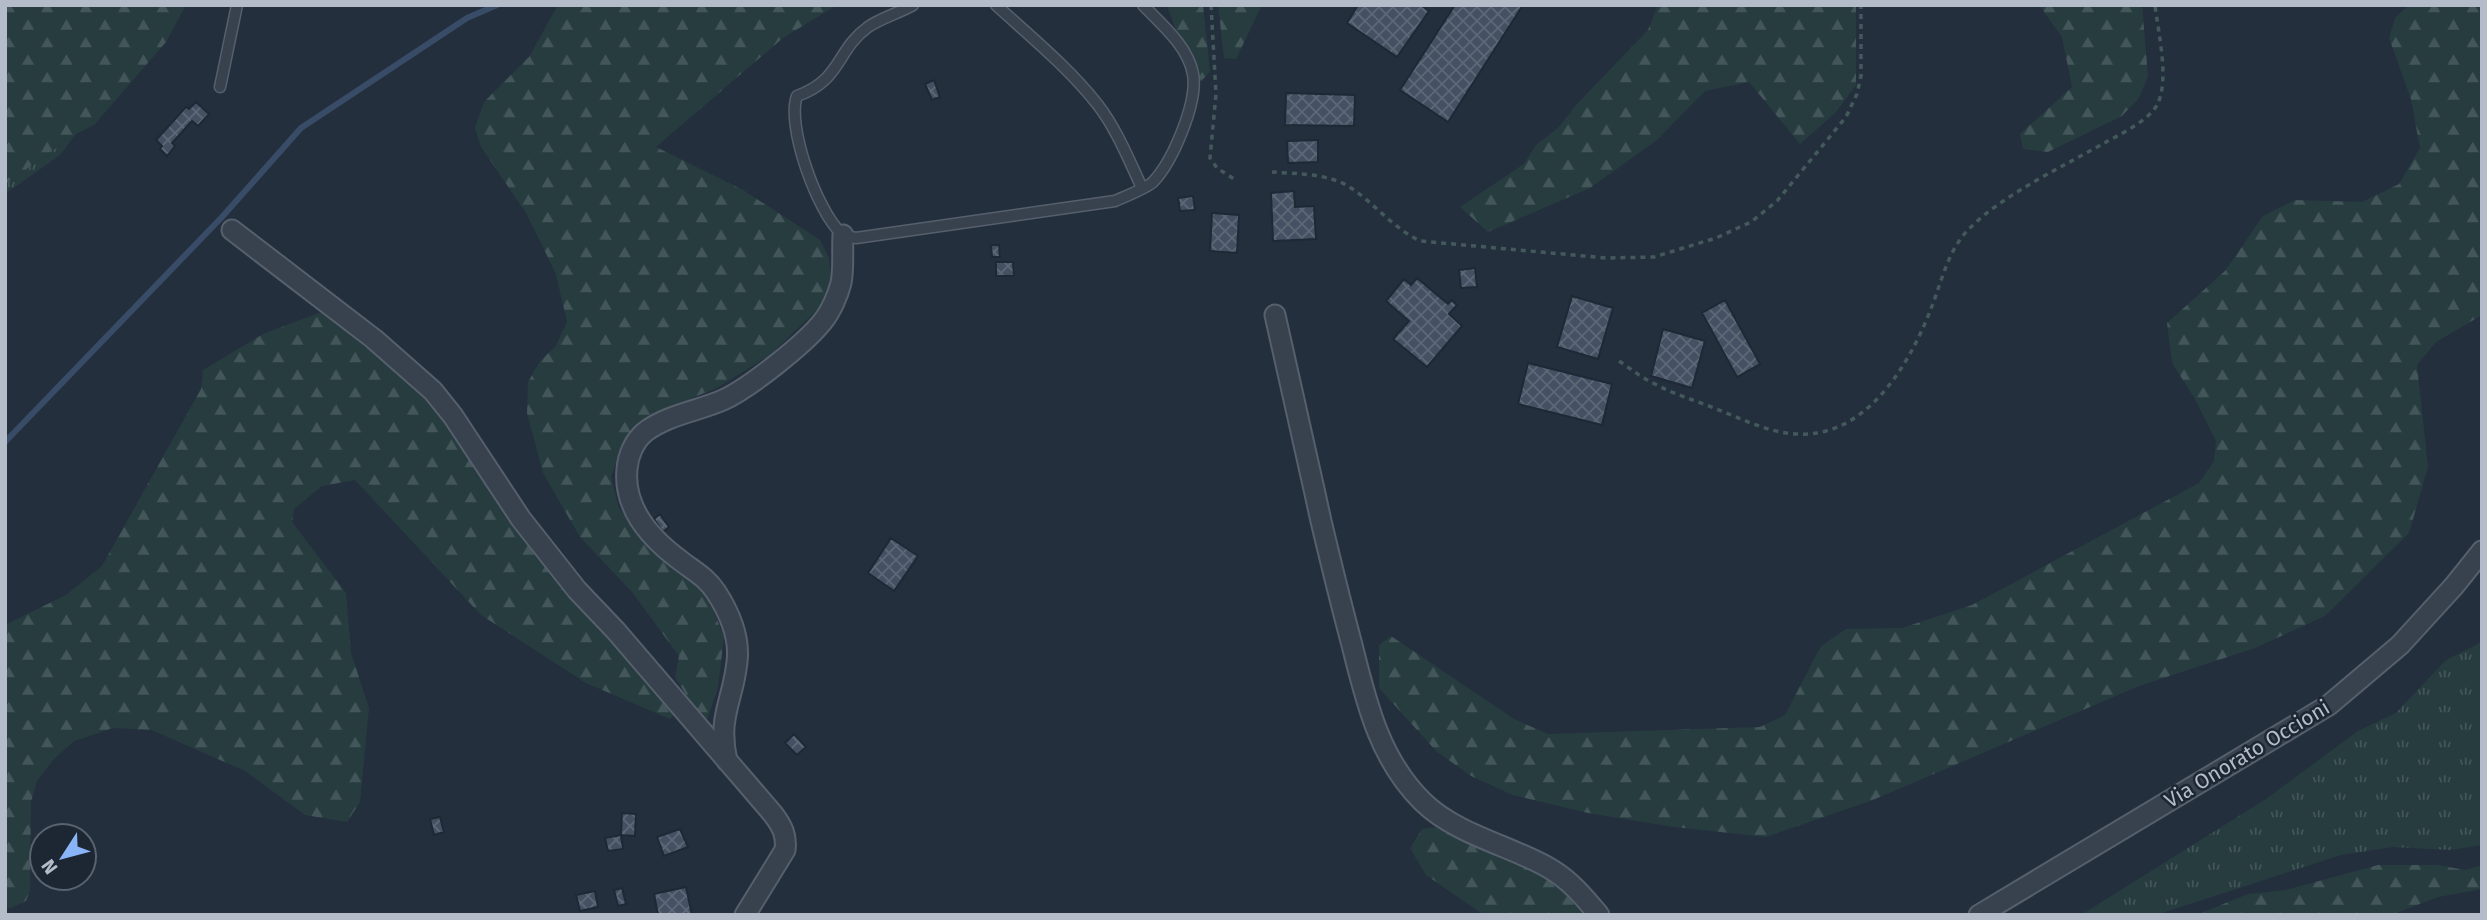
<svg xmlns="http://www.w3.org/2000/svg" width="2487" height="920" viewBox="0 0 2487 920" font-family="'Fira Sans',sans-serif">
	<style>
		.grass { fill: url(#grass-tufts) }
		.forest { fill: url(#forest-firs) }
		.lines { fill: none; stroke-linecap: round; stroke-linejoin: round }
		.stream { stroke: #394c67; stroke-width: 6 }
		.building { fill: url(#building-cross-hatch); stroke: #1f2835; stroke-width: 2 }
		.lane-casing { stroke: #565f6c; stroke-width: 13 }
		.street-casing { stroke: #565f6c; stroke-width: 23 }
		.path { stroke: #44595c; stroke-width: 3.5; stroke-dasharray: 5 5; stroke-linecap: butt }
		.lane { stroke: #38414e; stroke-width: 10 }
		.street { stroke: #38414e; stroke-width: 19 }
		.labels { text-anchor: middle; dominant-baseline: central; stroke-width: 5; stroke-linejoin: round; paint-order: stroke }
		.street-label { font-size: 21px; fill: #b4bcc9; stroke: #1d2633 }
	</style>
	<defs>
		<pattern id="grass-tufts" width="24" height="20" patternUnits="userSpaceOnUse" patternTransform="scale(1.75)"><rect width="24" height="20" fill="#263c3f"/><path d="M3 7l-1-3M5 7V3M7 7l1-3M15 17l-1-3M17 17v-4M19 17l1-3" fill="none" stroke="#435659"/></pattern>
		<pattern id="forest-firs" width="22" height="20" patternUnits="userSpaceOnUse" patternTransform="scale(1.75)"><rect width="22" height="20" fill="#263c3f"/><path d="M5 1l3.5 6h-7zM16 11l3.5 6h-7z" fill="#435659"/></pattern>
		<pattern id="building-cross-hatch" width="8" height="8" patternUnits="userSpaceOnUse" patternTransform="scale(1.75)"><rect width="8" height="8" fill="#455162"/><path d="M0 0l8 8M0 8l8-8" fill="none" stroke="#5d6877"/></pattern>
	</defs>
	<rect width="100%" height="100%" fill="#242f3e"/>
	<path class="grass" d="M76 134 60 155 5 194V184Z
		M2482 642V845L2450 850 2393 847 2341 855 2156 915H2081L2266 799 2358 731 2396 713 2446 660Z"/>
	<path class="forest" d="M5 5H186L166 42 94 125 76 134 5 184Z
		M558 5H837L783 38 656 147 743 190 820 240 829 258 831 283 819 308 771 354 717 388 654 413 625 438 611 477 619 508 649 547 689 576 709 600 724 637 718 687 705 726 675 677 679 656 632 592 580 537 543 473 527 413 528 382 540 361 555 347 567 322 556 274 526 213 481 147 475 128 484 102 529 57Z
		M1167 5H1203L1210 72 1201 81 1177 33Z
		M1218 5H1262L1236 59 1224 58Z
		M1658 5H1856V85L1836 112 1800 144 1749 82 1705 91 1657 140 1590 188 1488 232 1460 207 1524 164 1536 145 1558 128 1577 104 1648 30Z
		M2039 5H2142L2148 76 2139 98 2122 116 2048 152 2023 149 2020 134 2072 87 2062 37Z
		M2409 5H2482V315L2436 342 2417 365 2428 467 2409 533 2325 616 2255 648 2139 686 1873 800 1766 837 1674 827 1588 813 1513 795 1471 776 1436 751 1379 688V645L1391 636 1514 719 1548 734 1760 727 1785 715 1821 646 1846 629 1902 628 1972 605 2199 483 2214 461 2216 441 2195 399 2172 363 2167 323 2225 271 2263 216 2295 200 2362 202 2399 184 2420 148 2411 99 2389 38 2395 18Z
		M327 310 406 374 446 415 678 711 670 719 586 683 481 615 355 480 322 486 294 509 292 522 346 593 351 653 369 708 360 802 347 822 305 815 245 771 152 730 113 728 74 741 53 760 37 781 31 802 30 891 26 901 11 908H5V625L66 595 102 566 201 389 203 370 263 334Z
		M1443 826 1555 879 1587 915H1484L1426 875 1410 848 1422 829Z
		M2378 865H2438L2465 870 2482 865V889L2438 897 2391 915H2196L2248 894 2286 890Z"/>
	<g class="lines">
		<path class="stream" d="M5 442 222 217 301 128 467 18 497 5"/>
	</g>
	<path class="building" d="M1358 5H1421L1429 11 1397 57 1347 23Z
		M1455 5H1523L1448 122 1400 90Z
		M934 80 940 97 932 100 925 84Z
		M1286 93 1355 95 1354 126 1285 125Z
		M196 102 209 114 198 126 192 121 172 143 175 146 167 156 160 149 162 146 156 140 186 107 189 109Z
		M1318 140V162L1288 163 1287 141Z
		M1294 191 1295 207 1314 206 1316 239 1273 241 1271 193Z
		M1193 196 1195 210 1180 211 1178 198Z
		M1212 213 1239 215 1237 253 1210 251Z
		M991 245H999L1000 257H992Z
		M996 262H1013L1014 276H996Z
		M1475 268 1477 287 1461 288 1459 270Z
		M1417 278 1448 304 1452 300 1457 305 1449 314 1462 326 1427 367 1393 339 1409 321 1386 301 1404 279 1411 285Z
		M1572 296 1613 308 1598 359 1557 347Z
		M1725 300 1760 364 1737 377 1702 313Z
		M1663 329 1705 341 1692 388 1651 376Z
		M1528 363 1612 384 1602 425 1518 404Z
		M660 514 669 527 663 532 654 519Z
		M891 538 918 556 894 591 868 573Z
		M794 734 806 747 797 755 785 743Z
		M622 813 636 814 635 836 621 835Z
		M440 817 444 832 434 835 430 819Z
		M680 829 688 847 664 856 657 837Z
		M621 835 623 849 608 851 605 838Z
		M686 887 692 915H658L654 894Z
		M622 888 626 904 618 906 614 890Z
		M595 891 598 907 580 911 576 895Z"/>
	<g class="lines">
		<g class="lane-casing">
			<path id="lane" d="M913 5C899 13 881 18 868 27 836 50 842 80 797 96 786 125 817 211 841 233 845 236 850 237 856 238L1115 201C1124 197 1147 188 1153 182 1173 161 1198 102 1193 74 1188 46 1161 24 1143 5
				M996 5C1031 37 1069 68 1098 105 1117 130 1129 160 1142 188
				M220 87 237 5"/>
		</g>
		<g class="street-casing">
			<path id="street" d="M232 230 374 339 433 391 453 416 521 519 577 590 616 631 773 814C782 826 787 835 785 850L745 915
				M1275 315C1290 383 1306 452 1321 521 1331 563 1341 604 1352 645 1366 701 1379 759 1423 802 1457 835 1509 845 1549 868 1570 880 1584 897 1599 915
				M727 761C717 717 733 701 737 662 740 638 729 612 716 592 707 578 694 571 681 561 651 539 623 509 627 469 628 456 634 441 645 432 667 415 698 411 723 400 749 388 805 344 823 321 831 311 838 295 841 283 844 268 842 250 843 235
				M1979 915 2329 705 2400 645 2454 586 2482 551"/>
		</g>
		<path class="path" d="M1211 5 1216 94 1210 158 1217 168 1234 179
			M1272 172C1297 174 1329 173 1351 188 1375 204 1393 228 1420 241L1606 258 1654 257 1716 238 1751 222 1777 201 1846 117 1857 94 1861 76V5
			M1619 361C1631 369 1642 378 1655 384 1673 394 1694 400 1714 408 1750 422 1785 442 1826 431 1879 417 1914 354 1932 306 1942 280 1948 251 1968 230 2000 196 2064 166 2106 142 2121 134 2149 120 2157 105 2170 81 2158 32 2155 5"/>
		<use href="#lane" class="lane"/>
		<use href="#street" class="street"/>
	</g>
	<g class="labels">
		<g class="street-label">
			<text transform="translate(2247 754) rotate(-31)">Via Onorato Occioni</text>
		</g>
	</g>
	<rect width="2487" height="920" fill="none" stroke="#b4bcc9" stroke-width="14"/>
	<g transform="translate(63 857) rotate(234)"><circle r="33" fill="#1d2633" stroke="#59626f" stroke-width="2"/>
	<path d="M0-5L12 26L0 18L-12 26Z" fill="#8ab4f8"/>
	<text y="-10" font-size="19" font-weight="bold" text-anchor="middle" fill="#b4bcc9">N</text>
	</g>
</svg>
